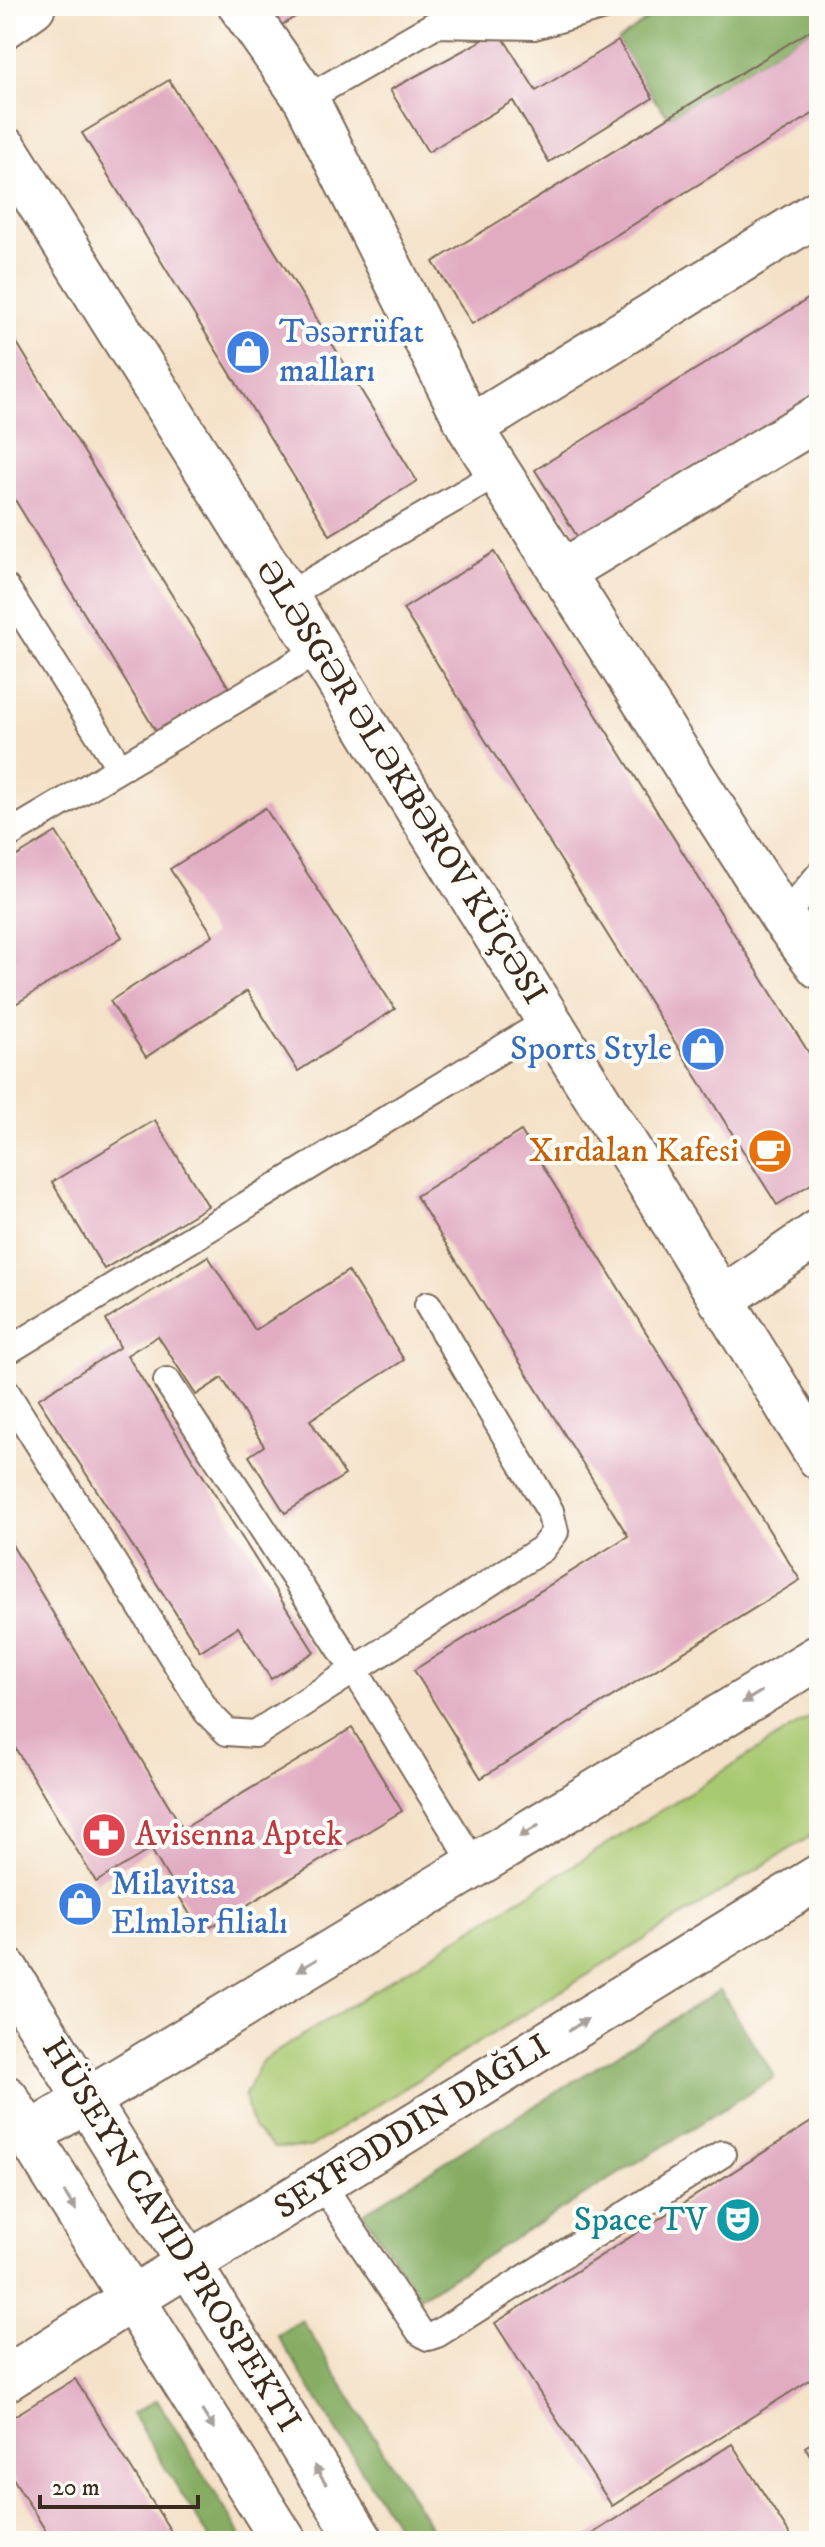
<svg xmlns="http://www.w3.org/2000/svg" width="825" height="2547" viewBox="0 0 825 2547" font-family="'IM FELL DW Pica',serif">
	<style>
		.green { fill: #a9c971; stroke: #727a48; stroke-width: 2 }
		.forest { fill: #86ad63; stroke: #606c40; stroke-width: 2 }
		.building { fill: #e1acc2 }
		.lines { fill: none; stroke-linecap: round; stroke-linejoin: round }
		.lane-casing { stroke: #7c6a59; stroke-width: 30 }
		.street-casing { stroke: #7c6a59; stroke-width: 48 }
		.secondary-casing { stroke: #7c6a59; stroke-width: 48 }
		.primary-casing { stroke: #7c6a59; stroke-width: 48 }
		.lane { stroke: #fff; stroke-width: 26 }
		.street { stroke: #fff; stroke-width: 44 }
		.secondary { stroke: #fff; stroke-width: 44 }
		.primary { stroke: #fff; stroke-width: 44 }
		.oneway { fill: #a79f9a }
		.labels { text-anchor: middle; dominant-baseline: central; stroke-width: 8; stroke-linejoin: round; paint-order: stroke }
		.shop-label { font-size: 34px; fill: #366cbe; stroke: #fdfcf7; text-anchor: start }
		.street-label { font-size: 34px; fill: #3b2a1e; stroke: #fdfcf7 }
		.food-label { font-size: 34px; fill: #c56008; stroke: #fdfcf7; text-anchor: end }
		.health-label { font-size: 34px; fill: #be3a42; stroke: #fdfcf7; text-anchor: start }
		.culture-label { font-size: 34px; fill: #0d838f; stroke: #fdfcf7; text-anchor: end }
	</style>
	<rect width="100%" height="100%" fill="#fdfcf7"/>
	<filter id="ink" filterUnits="userSpaceOnUse"><feTurbulence type="fractalNoise" baseFrequency=".0125" numOctaves="2"/><feDisplacementMap in="SourceGraphic" scale="16" xChannelSelector="R" yChannelSelector="G"/><feConvolveMatrix kernelMatrix="1 2 1 2 8 2 1 2 1" color-interpolation-filters="sRGB"/></filter>
	<filter id="wash" filterUnits="userSpaceOnUse"><feTurbulence type="fractalNoise" baseFrequency=".006" numOctaves="4" result="noise"/><feDisplacementMap in="SourceGraphic" scale="32" xChannelSelector="R" yChannelSelector="G"/><feGaussianBlur stdDeviation="1.8" result="paint"/><feColorMatrix in="noise" values="0 0 0 0 0 0 0 0 0 0 0 0 0 0 0 0 0 1.4 0 .05"/><feComposite in="paint" operator="in"/></filter>
	<g filter="url(#wash)">
		<rect width="100%" height="100%" fill="#f4e1c7"/>
		<path class="green" d="M811 1716H819V1831L310 2147 274 2148 253 2128 244 2096 262 2061Z"/>
		<path class="forest" d="M665 6H819V25L669 117 653 98 618 41Z
			M720 1990 775 2077 420 2297 363 2213Z
			M302 2320 439 2541H406L277 2335Z
			M157 2400 245 2541H211L132 2414Z"/>
		<g id="blocks">
			<path class="building" d="M263 6H313L277 28Z
				M819 25V110L472 324 433 262Z
				M499 31 536 91 618 41 653 98 549 162 513 101 428 152 390 90Z
				M169 80 417 481 330 535 82 133Z
				M819 292V411L589 555 535 470Z
				M6 325 229 688 157 733 6 485Z
				M494 552 819 1069V1179L777 1205 403 609Z
				M265 808 395 1009 298 1071 247 991 146 1057 110 1001 213 935 170 869Z
				M56 832 122 937 6 1010V863Z
				M155 1120 208 1206 104 1269 52 1182Z
				M521 1131 800 1580 481 1778 414 1670 628 1536 416 1196Z
				M208 1256 255 1330 348 1271 404 1360 310 1420 345 1475 285 1513 249 1456 264 1446 222 1378 196 1395 158 1336 127 1355 314 1652 271 1679 238 1627 200 1651 38 1399 120 1347 106 1320Z
				M6 1535 183 1829 352 1728 402 1811 201 1933 151 1849 96 1882 6 1733Z
				M819 2117V2374L612 2506 495 2323Z
				M75 2379 177 2541H52L6 2467V2421Z
				M819 2438V2469L805 2447Z
				M732 2444 794 2541H581Z"/>
		</g>
	</g>
	<g filter="url(#ink)">
		<use href="#blocks" fill-opacity="0" stroke="#7c6a59" stroke-width="2"/>
		<g class="lines">
			<g class="lane-casing">
				<path id="lane" d="M306 99 436 24 534 26 604 6
					M6 588 120 768
					M286 596 497 474
					M6 836 319 650
					M783 918 819 875
					M6 1352 549 1020
					M167 1381 355 1671 474 1864
					M6 1392 207 1712 227 1732 255 1734 542 1549 555 1532 550 1511 428 1305
					M321 2183 420 2332 428 2337 437 2334 722 2154"/>
			</g>
			<g class="street-casing">
				<path id="street" d="M241 6 306 99 470 428 783 918 819 966
					M6 25 33 6
					M6 150 286 596 819 1457
					M470 428 819 212
					M561 573 819 417
					M721 1300 819 1232
					M29 2135 819 1657
					M131 2299 819 1877"/>
			</g>
			<g class="secondary-casing">
				<path id="secondary" d="M6 2379 131 2299"/>
			</g>
			<g class="primary-casing">
				<path id="primary" d="M6 1970 361 2541
					M6 2098 284 2541"/>
			</g>
			<use href="#lane" class="lane"/>
			<use href="#street" class="street"/>
			<use href="#secondary" class="secondary"/>
			<use href="#primary" class="primary"/>
		</g>
		<defs><path id="oneway-solid" d="M-6-.8H1V-3.2L6.5 0L1 3.2V.8H-6Z" transform="scale(2)"/></defs>
		<g class="oneway">
			<use href="#oneway-solid" transform="translate(752 1697) rotate(149)"/>
			<use href="#oneway-solid" transform="translate(529 1831) rotate(149)"/>
			<use href="#oneway-solid" transform="translate(307 1965) rotate(149)"/>
			<use href="#oneway-solid" transform="translate(578 2025) rotate(-32)"/>
			<use href="#oneway-solid" transform="translate(70 2201) rotate(58)"/>
			<use href="#oneway-solid" transform="translate(208 2420) rotate(58)"/>
			<use href="#oneway-solid" transform="translate(320 2475) rotate(-122)"/>
		</g>
	</g>
	<defs>
		<g id="shop-disc" transform="scale(2.3)"><circle r="9.5" fill="#3f7fe0" stroke="#fdfcf7"/><path d="M-5-2.5h2.3a2.7 3.5 0 0 1 5.4 0H5L5.5 6h-11ZM-1.5-2.5h3a1.5 2.3 0 0 0-3 0Z" fill="#fff"/></g>
		<g id="cafe-disc" transform="scale(2.3)"><circle r="9.5" fill="#e8710a" stroke="#fdfcf7"/><path d="M-5.5-4.5H6V0H3Q3 3.5 0 3.5H-2.5Q-5.5 3.5-5.5 0ZM3-3.2v2h1.7v-2ZM-6 4.5H4V6H-6Z" fill="#fff"/></g>
		<g id="pharmacy-disc" transform="scale(2.3)"><circle r="9.5" fill="#e0444e" stroke="#fdfcf7"/><path d="M-2-6h4v4h4v4h-4v4h-4v-4h-4v-4h4Z" fill="#fff"/></g>
		<g id="theatre-disc" transform="scale(2.3)"><circle r="9.5" fill="#0f9aa8" stroke="#fdfcf7"/><path d="M-5-5.5Q0-4 5-5.5V0Q5 5 0 6Q-5 5-5 0ZM-3.3-2.5H-1v1.5H-3.3ZM1-2.5H3.3v1.5H1ZM-2.8 1Q0 5.5 2.8 1Z" fill="#fff"/></g>
	</defs>
	<g fill-rule="evenodd">
		<use href="#shop-disc" x="248" y="352"/>
		<use href="#shop-disc" x="703" y="1049"/>
		<use href="#cafe-disc" x="770" y="1151"/>
		<use href="#pharmacy-disc" x="104" y="1835"/>
		<use href="#shop-disc" x="80" y="1904"/>
		<use href="#theatre-disc" x="738" y="2220"/>
	</g>
	<g class="labels">
		<g class="shop-label">
			<text x="279" y="332">Təsərrüfat<tspan x="279" dy="39">malları</tspan></text>
			<text x="672" y="1049" text-anchor="end">Sports Style</text>
			<text x="111" y="1884">Milavitsa<tspan x="111" dy="39">Elmlər filialı</tspan></text>
		</g>
		<g class="street-label">
			<text transform="translate(401 782) rotate(58)">ƏLƏSGƏR ƏLƏKBƏROV KÜÇƏSI</text>
			<text transform="translate(412 2127) rotate(-32)">SEYFƏDDIN DAĞLI</text>
			<text transform="translate(171 2235) rotate(58)">HÜSEYN CAVID PROSPEKTI</text>
		</g>
		<g class="food-label">
			<text x="739" y="1151">Xırdalan Kafesi</text>
		</g>
		<g class="health-label">
			<text x="135" y="1835">Avisenna Aptek</text>
		</g>
		<g class="culture-label">
			<text x="707" y="2220">Space TV</text>
		</g>
	</g>
	<rect width="825" height="2547" fill="none" stroke="#fdfcf7" stroke-width="32"/>
	<path d="M40 2495v12h158v-12" fill="none" stroke="#3b2a1e" stroke-width="4"/>
	<text x="52" y="2495" font-size="24" fill="#3b2a1e" stroke="#fdfcf7" stroke-width="6" paint-order="stroke">20 m</text>
</svg>
